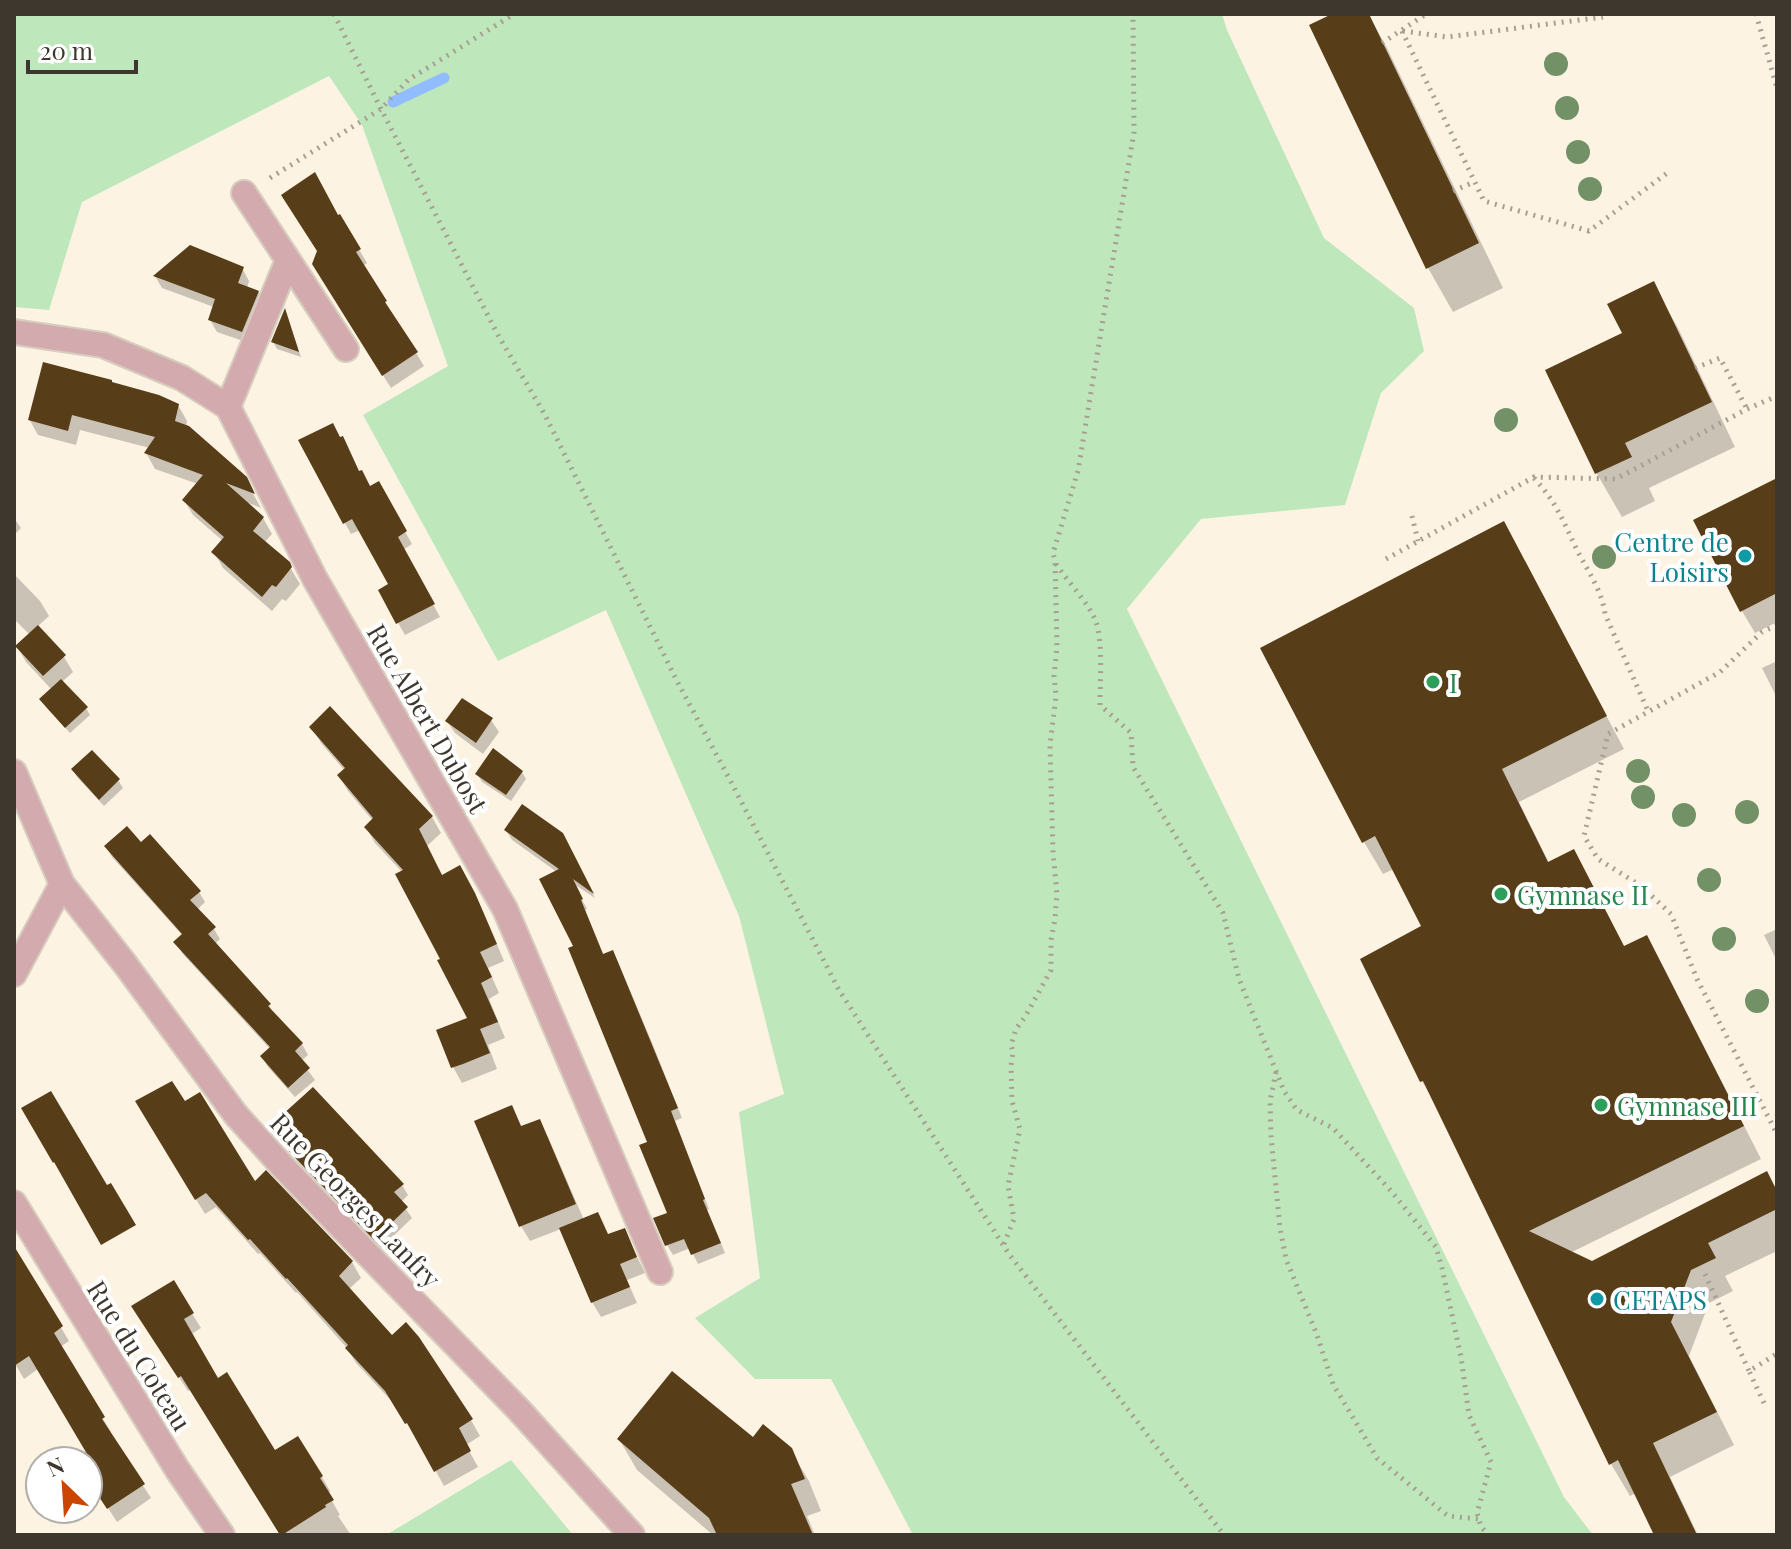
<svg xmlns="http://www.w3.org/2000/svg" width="1791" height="1549" viewBox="0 0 1791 1549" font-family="'Playfair Display',serif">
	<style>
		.green { fill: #bfe7bc }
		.shadow { fill: #0003 }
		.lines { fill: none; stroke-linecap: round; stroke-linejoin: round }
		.stream { stroke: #91bdff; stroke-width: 11 }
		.building { fill: #573d18 }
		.street-casing { stroke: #d7cdbf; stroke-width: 28 }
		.path { stroke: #a79f91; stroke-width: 5; stroke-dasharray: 2 6; stroke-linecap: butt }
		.street { stroke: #d3abae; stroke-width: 24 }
		.tree { fill: #729167 }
		.culture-dot { fill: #0f9aa8; stroke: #fff; stroke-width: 3 }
		.leisure-dot { fill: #2e9e5b; stroke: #fff; stroke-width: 3 }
		.labels { text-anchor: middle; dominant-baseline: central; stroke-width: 8; stroke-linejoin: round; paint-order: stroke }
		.culture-label { font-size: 26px; fill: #0d838f; stroke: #fff; text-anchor: end }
		.leisure-label { font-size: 26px; fill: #27864d; stroke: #fff; text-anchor: start }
		.street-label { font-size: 26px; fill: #3e372d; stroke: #fff }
	</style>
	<rect width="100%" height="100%" fill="#fdf3e3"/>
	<path class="green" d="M14 14H1222L1227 30 1324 238 1414 308 1424 351 1381 393 1345 505 1201 519 1127 609 1564 1497 1593 1535H913L831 1379H755L695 1318 760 1278 739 1112 784 1094 739 916 606 610 498 661 363 415 448 366 362 125 329 76 82 202 49 310 14 307Z
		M511 1460 573 1535H386Z"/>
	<path class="shadow" d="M1336 14H1368L1386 46 1503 288 1453 312 1428 268Z
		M340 217 367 263 363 266 424 366 391 388 322 278Z
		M242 268 249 281 247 288 258 292 265 305 249 343 217 332 210 320 214 307 162 288 155 276Z
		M1653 284 1678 328 1735 447 1649 488 1655 501 1622 517 1597 474 1548 371 1624 334Z
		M288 318 301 357 277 349 273 342Z
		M112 384 178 405 187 421 186 427 245 479 261 508 243 501 263 518 272 534 264 543 288 564 300 584 286 601 282 599 272 611 223 568 214 552 223 541 193 515 184 500 198 484 155 469 146 453 150 448 80 430 76 445 38 435 29 419Z
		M300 441 359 473 370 488 378 484 412 544 403 550 440 617 405 635 380 591 390 585 360 530 351 534Z
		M1777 480V622L1755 633 1742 611Z
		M14 518 21 528 14 535Z
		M1522 557 1624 749 1519 802 1549 863 1574 851 1625 948 1646 937 1665 970 1761 1159 1570 1253 1592 1263 1777 1192V1251L1725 1276 1733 1291 1709 1303 1689 1356 1734 1445 1670 1477 1698 1535H1656L1636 1493 1630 1496 1611 1464 1439 1110 1422 1081 1423 926 1394 869 1383 874 1364 842Z
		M14 574 40 601 49 616 37 627 64 657 73 672 62 682 86 708 90 715 70 733 46 707 42 700 52 690 26 662 17 646 30 635 14 619Z
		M1777 661V698L1762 668Z
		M330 709 432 817 441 833 427 846 442 877 459 868 478 900 504 961 488 968 499 993 489 999 505 1038 488 1045 497 1069 462 1083 453 1067 470 1019 403 873 375 843 366 827 373 821 348 791 339 776 345 771 321 743 312 727Z
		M491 720 499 732 483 754 455 733 447 721Z
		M73 770 118 780 123 788 104 806 77 777Z
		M522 772 526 779 511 801 482 782 477 774Z
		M506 830 567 845 595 898 574 884 587 909 585 910 604 956 612 952 618 962 653 1045 682 1118 675 1121 709 1209 707 1210 725 1253 698 1264 690 1248 673 1255 667 1245 656 1219 669 1214 650 1143 575 947 557 872 512 840Z
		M141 845 199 892 205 902 197 910 214 929 220 939 214 945 269 1005 275 1016 302 1044 308 1055 301 1061 315 1080 295 1097 268 1067 262 1057 270 1049 182 953 176 942 183 936 112 857 106 847Z
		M1777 929V961L1764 935Z
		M137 1102 184 1104 254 1184 352 1262 361 1278 348 1290 392 1338 418 1339 471 1420 480 1436 466 1445 478 1467 444 1486 417 1437 416 1438 397 1407 356 1363 346 1347 297 1292 296 1293 260 1253 258 1254 216 1207 205 1214Z
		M511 1108 522 1128 539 1121 548 1137 584 1220 609 1236 624 1230 645 1273 627 1280 637 1303 601 1317 592 1302 561 1229 530 1241 521 1226Z
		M285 1115 402 1185 408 1195 401 1202 412 1218 381 1248 297 1161 291 1151 304 1139 291 1126Z
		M173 1283 201 1328 190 1335 217 1380 274 1453 322 1477 330 1491 328 1494 340 1515 338 1516 351 1535H284L191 1389 188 1391 142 1321Z
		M40 1292 69 1341 60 1347 111 1432 109 1433 151 1498 117 1522 88 1477 92 1460 38 1369 24 1379 14 1362V1308Z
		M619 1439 753 1440 790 1449 809 1481 821 1511 807 1516 815 1535H713L637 1470Z"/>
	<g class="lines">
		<path class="stream" d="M393 102 444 78"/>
	</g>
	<path class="building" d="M1332 14H1369L1479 243 1426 269 1309 25Z
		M315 172 338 215 340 214 361 249 356 252 387 301 385 302 418 352 382 376 312 264 317 251 281 195Z
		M190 245 244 267 238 283 259 291 242 332 208 320 215 299 153 276Z
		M1654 281 1712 402 1625 443 1632 457 1595 474 1545 370 1622 333 1607 304Z
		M285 308 299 352 271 342Z
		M43 362 112 380V382L159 395 179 404 175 421 189 426 247 477 255 494 226 483 264 517 253 531 290 562 292 567 276 587 272 585 262 597 211 552 224 537 182 500 203 475 144 453 155 437 72 415 68 431 28 420Z
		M333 423 340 437 343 436 359 471 362 470 370 486 379 481 407 531 398 537 435 604 396 624 378 590 388 584 352 519 343 524 298 440Z
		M1777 478V593L1740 612 1693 520Z
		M1504 521 1607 716 1502 769 1548 862 1574 849 1624 946 1647 935 1744 1126 1529 1231 1592 1261 1767 1171 1777 1191V1209L1708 1243 1716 1258 1691 1270 1671 1322 1717 1412 1653 1443 1697 1535H1654L1618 1460 1609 1465 1423 1081 1420 1082 1360 959 1421 926 1375 836 1362 843 1260 648Z
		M38 625 66 655 43 676 15 646Z
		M61 679 88 707 65 728 39 699Z
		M462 698 493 718 476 743 445 721Z
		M330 706 433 816 419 829 442 875 460 865 475 893 497 944 480 952 492 977 481 983 498 1022 480 1029 490 1053 463 1064 451 1068 436 1030 467 1018 437 960 440 959 395 874 403 870 364 827 373 818 337 775 345 768 309 727Z
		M493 748 523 771 506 795 475 774Z
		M92 750 120 779 99 800 71 769Z
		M522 804 563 833 594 894 573 879 583 899 581 900 603 954 613 950 678 1108 671 1111 705 1199 703 1200 721 1243 691 1255 684 1239 665 1246 653 1218 667 1213 639 1145 647 1142 568 948 573 946 539 879 559 869 504 830Z
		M127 826 141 842 150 834 201 891 190 900 216 927 208 934 271 1004 268 1006 303 1043 295 1051 310 1068 288 1088 260 1056 270 1047 173 942 182 934 104 846Z
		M172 1081 185 1101 200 1092 255 1181 266 1170 353 1261 339 1276 392 1335 406 1322 419 1337 473 1419 459 1428 471 1451 434 1472 407 1423 405 1424 385 1391 345 1348 348 1345 287 1278 286 1279 250 1239 248 1240 206 1193 195 1200 135 1101Z
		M313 1087 404 1184 394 1192 408 1207 374 1240 288 1150 303 1137 282 1115Z
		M51 1091 107 1185 111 1183 136 1225 101 1245 54 1162 53 1163 21 1108Z
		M512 1105 521 1126 540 1119 576 1204 519 1227 474 1121Z
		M598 1212 608 1234 625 1228 637 1257 620 1264 630 1287 591 1303 559 1228Z
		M14 1246 63 1326 54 1333 105 1417 102 1419 145 1484 107 1509 88 1480 87 1461 90 1459 29 1356 14 1366Z
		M174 1280 194 1313 184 1319 218 1378 227 1372 275 1450 298 1436 323 1476 320 1478 334 1500 325 1505 326 1507 282 1535H280L181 1376 178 1378 131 1306Z
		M672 1371 753 1437 763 1424 792 1448 805 1479 791 1484 813 1535H717L709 1518 617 1439Z"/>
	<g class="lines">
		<g class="street-casing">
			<path id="street" d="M288 260 346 349
				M14 332 103 345 182 378 228 407 315 579 505 909 660 1272
				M228 407 288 260 244 193
				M14 772 62 884 14 974
				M62 884 125 964 236 1115 285 1169 518 1409 632 1535
				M14 1203 177 1469 222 1535"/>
		</g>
		<path class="path" d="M334 14 381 109 498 335 545 415 678 683 730 780 839 990 1009 1254 1224 1535
			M1756 14 1777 88
			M1402 31 1484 201 1589 231 1670 171
			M1403 31 1447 37 1603 17
			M1382 43 1426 14
			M270 178 381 109 408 80 514 14
			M1453 191 1474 182
			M1695 368 1720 358 1747 409
			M1534 478C1557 503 1563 521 1577 550 1588 572 1602 590 1605 614L1648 711
			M1412 516 1418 541
			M1386 559 1534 477 1616 479 1747 409 1777 396
			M1056 564C1067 581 1089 603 1096 622 1103 641 1100 684 1100 705L1131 733 1133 767 1223 913 1239 979 1284 1091 1297 1110 1333 1128 1392 1192 1436 1247 1442 1268 1461 1357 1469 1415 1491 1462 1477 1513 1481 1527 1489 1535
			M1777 625 1762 632 1720 672 1608 734 1584 836 1598 859 1641 886 1671 914 1697 979 1777 1134
			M1276 1072 1270 1101 1271 1136 1280 1228 1286 1259 1317 1335 1333 1384 1377 1458 1448 1516 1479 1519
			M1004 1244 1014 1219 1008 1186 1020 1129 1012 1101 1011 1065 1013 1052 1011 1045 1016 1029 1025 1017 1051 970V940L1055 919 1057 894 1053 853 1050 745 1056 696 1054 676 1057 647 1055 561 1053 553 1078 471 1134 132 1133 14
			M1705 1274 1749 1371
			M1764 1403 1749 1371 1775 1355 1777 1351"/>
		<use href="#street" class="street"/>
	</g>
	<g class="tree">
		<circle cx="1556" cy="64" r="12"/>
		<circle cx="1567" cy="108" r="12"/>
		<circle cx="1578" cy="152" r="12"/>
		<circle cx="1590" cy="189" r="12"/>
		<circle cx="1506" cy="420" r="12"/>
		<circle cx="1604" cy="557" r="12"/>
		<circle cx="1638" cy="771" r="12"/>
		<circle cx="1643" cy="797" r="12"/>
		<circle cx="1747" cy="812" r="12"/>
		<circle cx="1684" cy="815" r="12"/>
		<circle cx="1709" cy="880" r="12"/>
		<circle cx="1724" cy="939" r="12"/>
		<circle cx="1757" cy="1001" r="12"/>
	</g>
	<g class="culture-dot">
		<circle cx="1745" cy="556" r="8"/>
		<circle cx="1597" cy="1299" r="8"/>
	</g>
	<g class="leisure-dot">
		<circle cx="1433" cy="682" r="8"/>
		<circle cx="1501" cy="894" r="8"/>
		<circle cx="1601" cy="1105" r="8"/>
	</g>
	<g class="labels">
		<g class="culture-label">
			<text x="1729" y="541">Centre de<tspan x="1729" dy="30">Loisirs</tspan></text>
			<text x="1613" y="1299" text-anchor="start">CETAPS</text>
		</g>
		<g class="leisure-label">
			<text x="1449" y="682">I</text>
			<text x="1517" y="894">Gymnase II</text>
			<text x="1617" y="1105">Gymnase III</text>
		</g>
		<g class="street-label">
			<text transform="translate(428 718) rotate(60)">Rue Albert Dubost</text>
			<text transform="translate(356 1200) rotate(46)">Rue Georges Lanfry</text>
			<text transform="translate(140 1355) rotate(58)">Rue du Coteau</text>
		</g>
	</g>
	<rect width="1791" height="1549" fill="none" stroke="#3e372d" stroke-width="32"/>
	<g transform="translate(64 1485) rotate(335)"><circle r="38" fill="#ffffff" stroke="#b2afab" stroke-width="2"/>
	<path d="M0-6L14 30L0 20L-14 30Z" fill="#cb4503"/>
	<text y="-12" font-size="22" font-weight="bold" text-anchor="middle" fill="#3e372d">N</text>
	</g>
	<path d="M28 60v12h108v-12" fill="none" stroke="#3e372d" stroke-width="4"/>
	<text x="40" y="60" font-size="24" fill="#3e372d" stroke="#ffffff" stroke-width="6" paint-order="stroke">20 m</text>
</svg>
